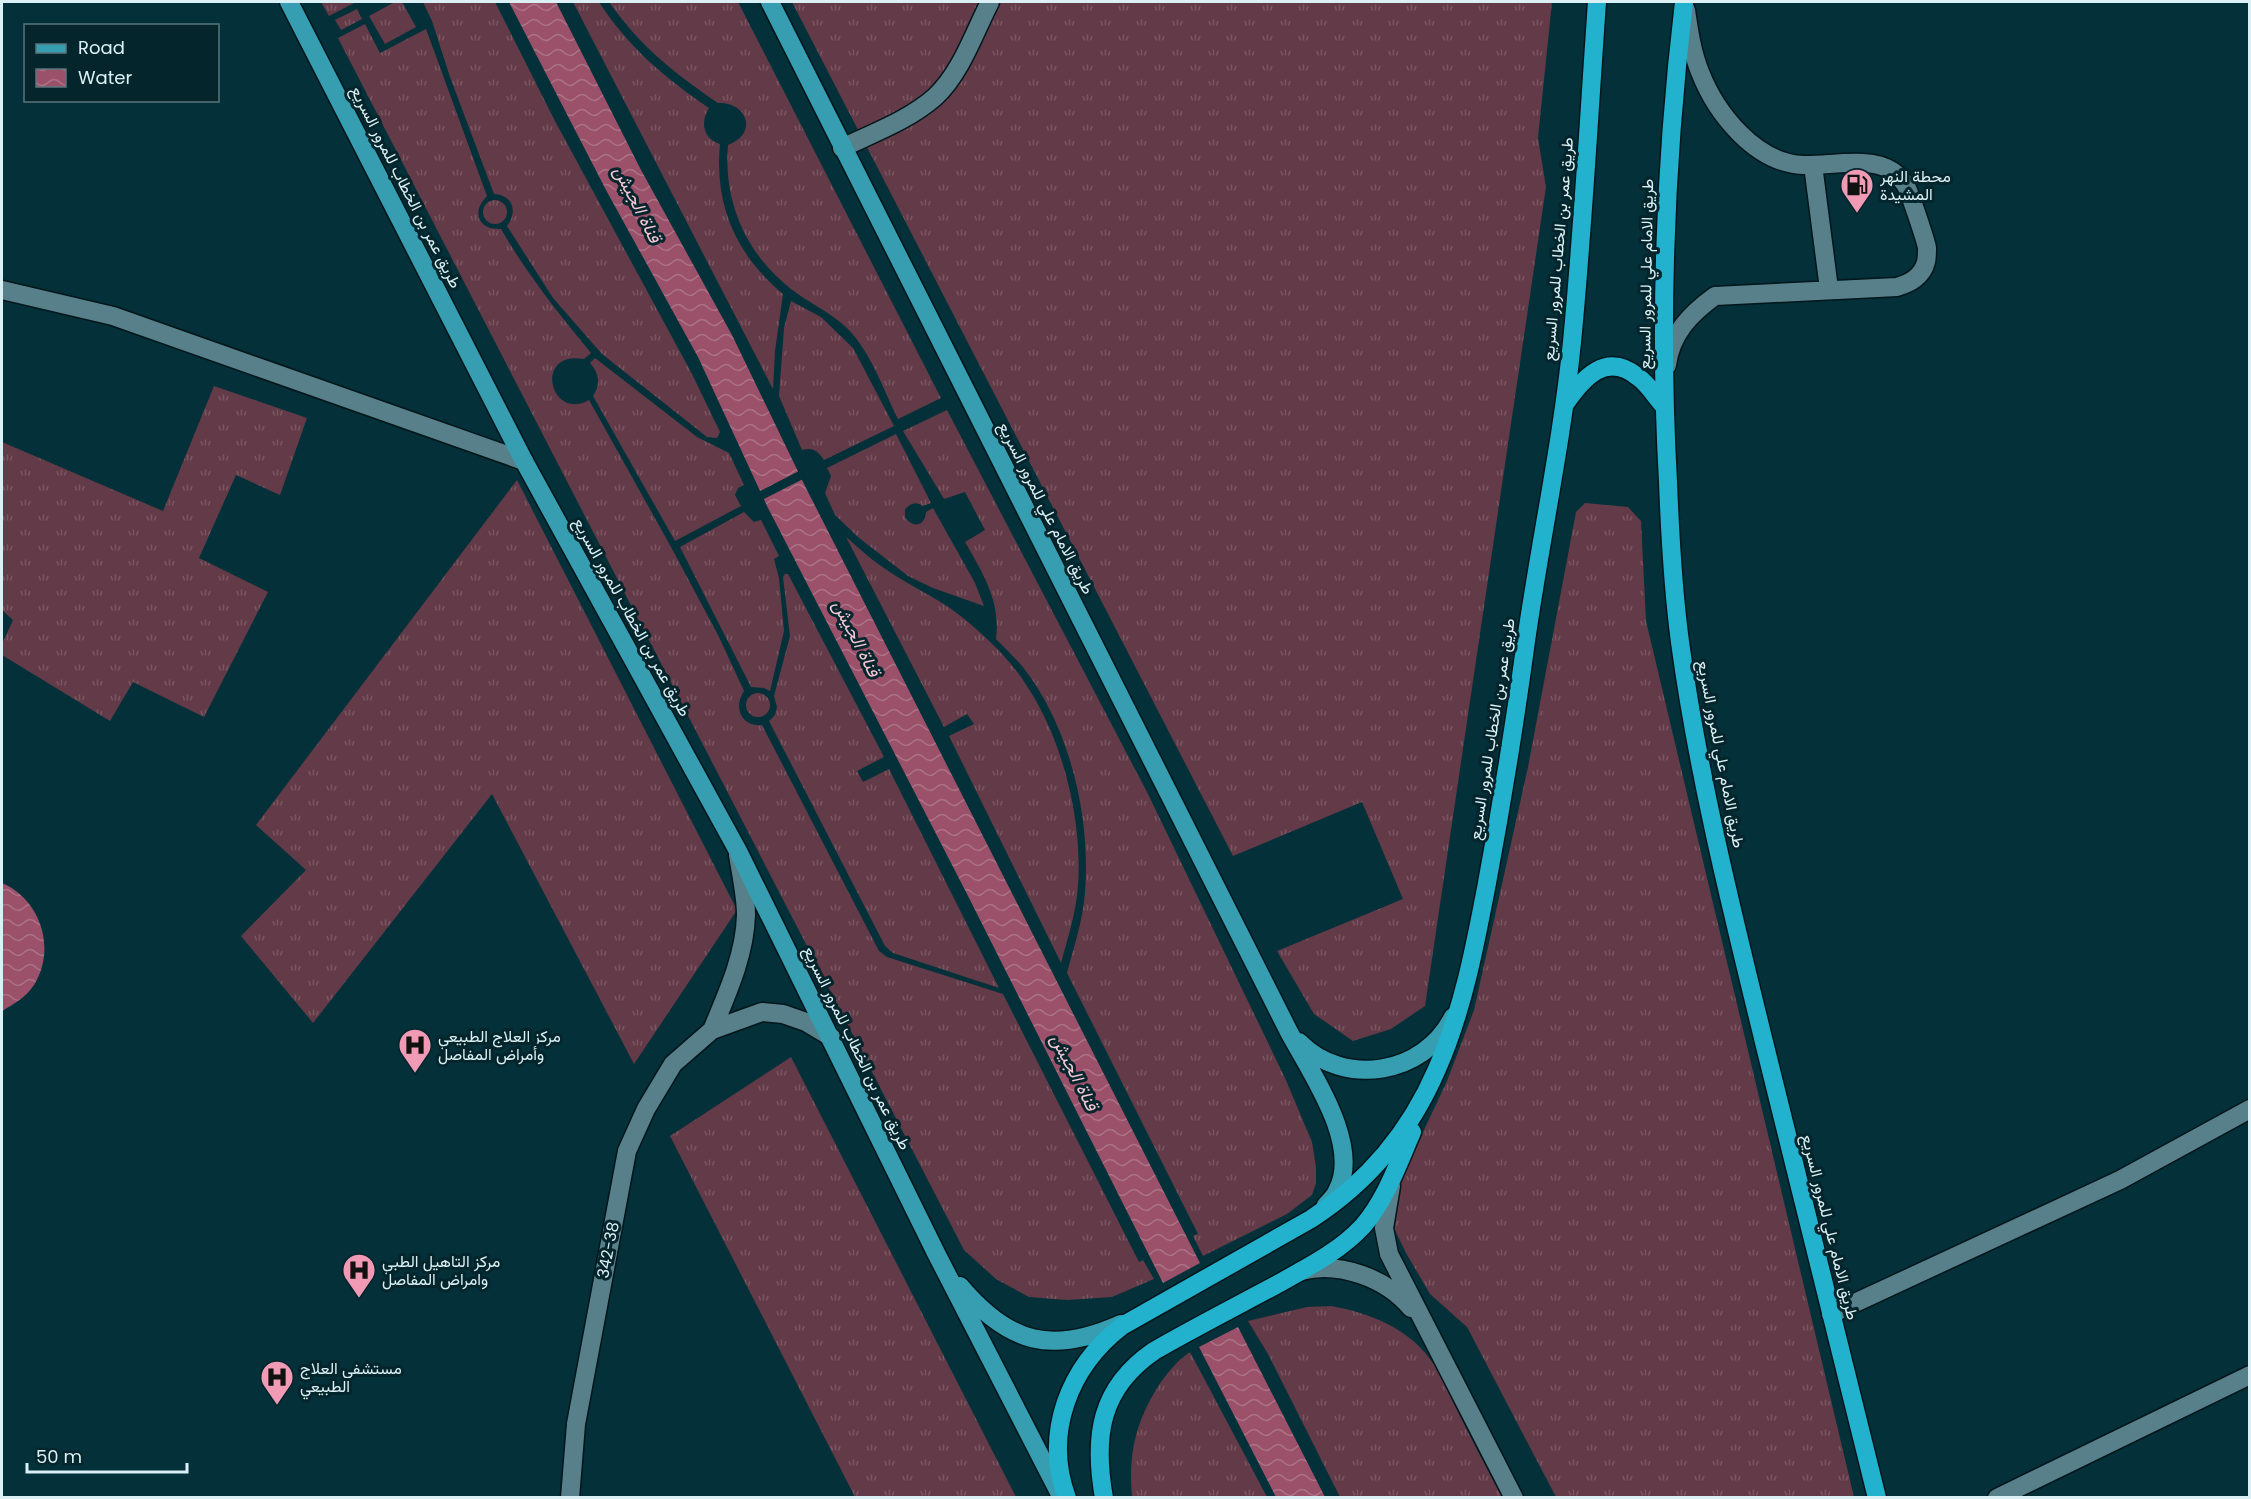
<svg xmlns="http://www.w3.org/2000/svg" width="2251" height="1499" viewBox="0 0 2251 1499" font-family="Poppins,Vazirmatn,sans-serif">
	<style>
		.grass { fill: url(#grass-tufts) }
		.water { fill: url(#water-waves) }
		.pier { fill: #033039 }
		.lines { fill: none; stroke-linecap: round; stroke-linejoin: round }
		.minor-casing { stroke: #02161b; stroke-width: 21 }
		.major-casing { stroke: #02161b; stroke-width: 21 }
		.highway-casing { stroke: #02161b; stroke-width: 21 }
		.minor { stroke: #57808a; stroke-width: 18 }
		.major { stroke: #379eb2; stroke-width: 18 }
		.highway { stroke: #22b2cd; stroke-width: 18 }
		.labels { text-anchor: middle; dominant-baseline: central; stroke-width: 6; stroke-linejoin: round; paint-order: stroke }
		.poi-label { font-size: 16px; fill: #daf0f5; stroke: #05252c; text-anchor: start }
		.street-label { font-size: 16px; fill: #daf0f5; stroke: #05252c }
		.water-label { font-size: 18px; font-style: italic; fill: #f3c7d4; stroke: #05252c }
	</style>
	<defs>
		<pattern id="grass-tufts" width="24" height="20" patternUnits="userSpaceOnUse" patternTransform="scale(1.5)"><rect width="24" height="20" fill="#633a47"/><path d="M3 7l-1-3M5 7V3M7 7l1-3M15 17l-1-3M17 17v-4M19 17l1-3" fill="none" stroke="#795762"/></pattern>
		<pattern id="water-waves" width="16" height="10" patternUnits="userSpaceOnUse" patternTransform="scale(1.5)"><rect width="16" height="10" fill="#9a5169"/><path d="M0 5q4-4 8 0t8 0" fill="none" stroke="#ac7386"/></pattern>
	</defs>
	<rect width="100%" height="100%" fill="#033039"/>
	<path class="grass" d="M321 2H356L329 16Z
		M395 2H402L416 27 385 44 369 16Z
		M423 2H495L555 121 692 374 720 432 717 438 707 437 602 354 553 298 507 226C518 212 513 195 494 194L450 77 432 21Z
		M573 2H599C629 48 664 77 709 108 700 122 703 139 720 144 714 205 736 255 783 294L775 351 773 389Z
		M609 2H738L941 398 898 419C883 389 871 352 847 328 830 312 809 303 791 289 746 254 723 201 728 145 758 134 748 102 718 103 674 73 640 46 609 2Z
		M792 2H1552L1538 138 1546 187 1425 1006 1391 1029 1353 1041 1314 1014 1277 951 1403 899 1362 802 1233 856Z
		M357 9 362 19 341 30 335 20Z
		M365 24 380 53 426 29 487 196C471 212 478 230 501 229 527 274 558 313 591 353L584 359C533 350 550 422 589 400L671 547 718 635 744 691C733 707 741 727 762 725L879 951 887 957 1003 994 1139 1262 1143 1260 1154 1279 1112 1297 1067 1300 1029 1297 996 1279 964 1250 338 38Z
		M483 212a12 12 0 1 1 24 0a12 12 0 1 1-24 0Z
		M791 301 821 317 853 348 894 426 824 460C818 451 813 447 802 450L779 396 784 328Z
		M595 358 697 437 729 453 744 485 738 488 735 495 741 506 675 541 593 396C601 384 599 373 590 363Z
		M214 386 307 418 280 495 236 475 199 558 268 592 204 717 133 682 110 721 2 655V644L13 620 2 610V442L163 511Z
		M947 410 1148 794 1285 1078 1312 1142 1316 1167V1183L1312 1195 1287 1214 1203 1256 1193 1236 1198 1234 1067 973C1073 950 1081 926 1084 902 1093 824 1071 727 1022 666 1014 657 1005 648 996 639 1001 602 983 573 965 542L985 530 965 492 944 499 903 431Z
		M896 434 931 503 923 506C916 501 911 503 905 509V517C912 528 925 527 926 512L933 508 975 583 984 606 933 588 908 576 858 537 835 515 825 493 831 476 827 468Z
		M517 480 737 910 634 1064 492 794 313 1023 241 936 306 870 256 825Z
		M1585 503 1628 507 1641 521 1646 621 1854 1497H1556L1467 1327 1430 1294 1406 1253 1390 1220 1393 1196 1447 1081 1474 1010 1528 767 1576 512Z
		M744 512 754 522 761 520 779 556 774 559 779 578 784 631 770 691 764 688 751 687 680 547Z
		M846 537C858 547 869 558 881 566 907 585 937 597 962 617 985 636 1009 658 1025 683 1064 740 1085 828 1077 896 1074 919 1067 941 1061 963L949 736 974 724 967 714 944 727Z
		M785 574H788L884 757 857 771 863 782 889 769 999 988 893 953 885 946 769 721 775 715 777 707 774 696 790 636 783 577Z
		M746 705a12 12 0 1 1 24 0a12 12 0 1 1-24 0Z
		M791 1057 1016 1497H855L670 1136Z
		M1331 1306C1370 1313 1409 1328 1433 1363 1443 1377 1450 1396 1458 1412 1472 1440 1487 1469 1502 1497H1340L1268 1354 1248 1321 1307 1307Z
		M1190 1352 1267 1497H1132C1128 1453 1136 1420 1161 1382 1169 1371 1178 1360 1190 1352Z"/>
	<path class="water" d="M509 2H556L641 170 732 335 805 486 1200 1263 1163 1283 966 892 767 506 698 357 606 190Z
		M2 883C40 899 57 948 34 985 26 997 14 1004 2 1011Z
		M1238 1327 1325 1497H1276L1199 1347Z"/>
	<path class="pier" d="M801 470 805 478 762 500 758 492Z"/>
	<g class="lines">
		<g class="minor-casing">
			<path id="minor" d="M842 148C873 133 909 120 935 97 961 73 974 33 990 2
				M1813 165 1829 289
				M2 290 113 316 524 461
				M1667 365C1671 334 1690 314 1715 296L1897 287C1910 283 1922 277 1926 262 1927 258 1927 252 1927 248 1926 241 1909 190 1905 184 1902 180 1896 173 1892 171 1870 156 1829 166 1803 165 1755 163 1716 113 1700 72 1692 52 1689 31 1686 10
				M712 1030C727 994 745 955 746 915 746 896 741 874 738 855
				M1391 1186 1384 1228 1389 1254 1514 1498
				M1301 1271C1339 1261 1386 1278 1411 1308
				M1831 1314 2120 1180 2250 1109
				M570 1498 576 1424 627 1151 646 1109 673 1064 712 1030 762 1012 783 1014 806 1022 831 1037
				M1997 1498 2250 1375"/>
		</g>
		<g class="major-casing">
			<path id="major" d="M289 2 524 461 738 851 936 1253 1062 1498
				M770 2 1289 1032C1311 1073 1362 1145 1337 1191 1335 1196 1330 1201 1326 1205
				M1299 1042C1344 1088 1424 1075 1453 1017
				M960 1286C1009 1344 1052 1355 1121 1324"/>
		</g>
		<g class="highway-casing">
			<path id="highway" d="M1684 2C1665 161 1659 321 1668 482 1670 535 1673 589 1680 642 1698 775 1731 907 1763 1038 1801 1191 1839 1344 1877 1498
				M1565 404C1583 378 1606 351 1638 377 1648 384 1655 396 1664 406
				M1067 1498C1043 1433 1069 1367 1122 1326L1311 1219C1368 1182 1410 1132 1437 1069 1463 1010 1475 946 1487 883 1502 803 1515 722 1526 641 1540 542 1562 442 1572 342 1583 229 1589 115 1597 2
				M1104 1498C1093 1436 1100 1388 1154 1351 1194 1328 1235 1307 1276 1285 1306 1268 1339 1252 1363 1226 1386 1199 1398 1164 1412 1132"/>
		</g>
		<use href="#minor" class="minor"/>
		<use href="#major" class="major"/>
		<use href="#highway" class="highway"/>
	</g>
	<defs>
		<g id="fuel-pin" transform="scale(1.725)"><path d="M0 17L-7.5 6A9.5 9.5 0 1 1 7.5 6Z" fill="#f09ab5" stroke="#05252c"/><path d="M-5.5-6h7V0h2V4h1.3V-2.5L3-4.5l.8-.8L6-3V5H2.5V1h-1V6h-7ZM-4.2-4.7v3.2H.2V-4.7Z" fill="#111"/></g>
		<g id="hospital-pin" transform="scale(1.725)"><path d="M0 17L-7.5 6A9.5 9.5 0 1 1 7.5 6Z" fill="#f09ab5" stroke="#05252c"/><path d="M-5-5h3v3.5h4V-5h3V5h-3V1.5h-4V5h-3Z" fill="#111"/></g>
	</defs>
	<g fill-rule="evenodd">
		<use href="#fuel-pin" x="1857" y="185"/>
		<use href="#hospital-pin" x="415" y="1045"/>
		<use href="#hospital-pin" x="359" y="1270"/>
		<use href="#hospital-pin" x="277" y="1377"/>
	</g>
	<g class="labels">
		<g class="poi-label">
			<text x="1880" y="176">محطة النهر<tspan x="1880" dy="18">المشيدة</tspan></text>
			<text x="438" y="1036">مركز العلاج الطبيعي<tspan x="438" dy="18">وأمراض المفاصل</tspan></text>
			<text x="382" y="1261">مركز التاهيل الطبي<tspan x="382" dy="18">وامراض المفاصل</tspan></text>
			<text x="300" y="1368">مستشفى العلاج<tspan x="300" dy="18">الطبيعي</tspan></text>
		</g>
		<g class="street-label">
			<text transform="translate(406 187) rotate(63)">طريق عمر بن الخطاب للمرور السريع</text>
			<text transform="translate(1558 249) rotate(-85)">طريق عمر بن الخطاب للمرور السريع</text>
			<text transform="translate(1646 274) rotate(-89)">طريق الامام علي للمرور السريع</text>
			<text transform="translate(1046 508) rotate(63)">طريق الامام علي للمرور السريع</text>
			<text transform="translate(632 617) rotate(61)">طريق عمر بن الخطاب للمرور السريع</text>
			<text transform="translate(1492 729) rotate(-81)">طريق عمر بن الخطاب للمرور السريع</text>
			<text transform="translate(1721 754) rotate(79)">طريق الامام علي للمرور السريع</text>
			<text transform="translate(857 1048) rotate(64)">طريق عمر بن الخطاب للمرور السريع</text>
			<text transform="translate(1830 1227) rotate(76)">طريق الامام علي للمرور السريع</text>
			<text transform="translate(608 1250) rotate(-79)">342-38</text>
		</g>
		<g class="water-label">
			<text transform="translate(638 204) rotate(63)">قناة الجيش</text>
			<text transform="translate(857 638) rotate(63)">قناة الجيش</text>
			<text transform="translate(1075 1072) rotate(63)">قناة الجيش</text>
		</g>
	</g>
	<rect width="2251" height="1499" fill="none" stroke="#daf0f5" stroke-width="6"/>
	<rect x="24" y="24" width="195" height="78" fill="#05252c" stroke="#5a767c" stroke-width="1.5"/>
	<rect x="36" y="44" width="30" height="9" fill="#379eb2" stroke="#5a767c" stroke-width="1.5"/>
	<text x="78" y="54" font-size="18" fill="#daf0f5">Road</text>
	<rect x="36" y="69" width="30" height="18" fill="url(#water-waves)" stroke="#5a767c" stroke-width="1.5"/>
	<text x="78" y="84" font-size="18" fill="#daf0f5">Water</text>
	<path d="M27 1463v9h160v-9" fill="none" stroke="#daf0f5" stroke-width="3"/>
	<text x="36" y="1463" font-size="18" fill="#daf0f5" stroke="#05252c" stroke-width="4.5" paint-order="stroke">50 m</text>
</svg>
